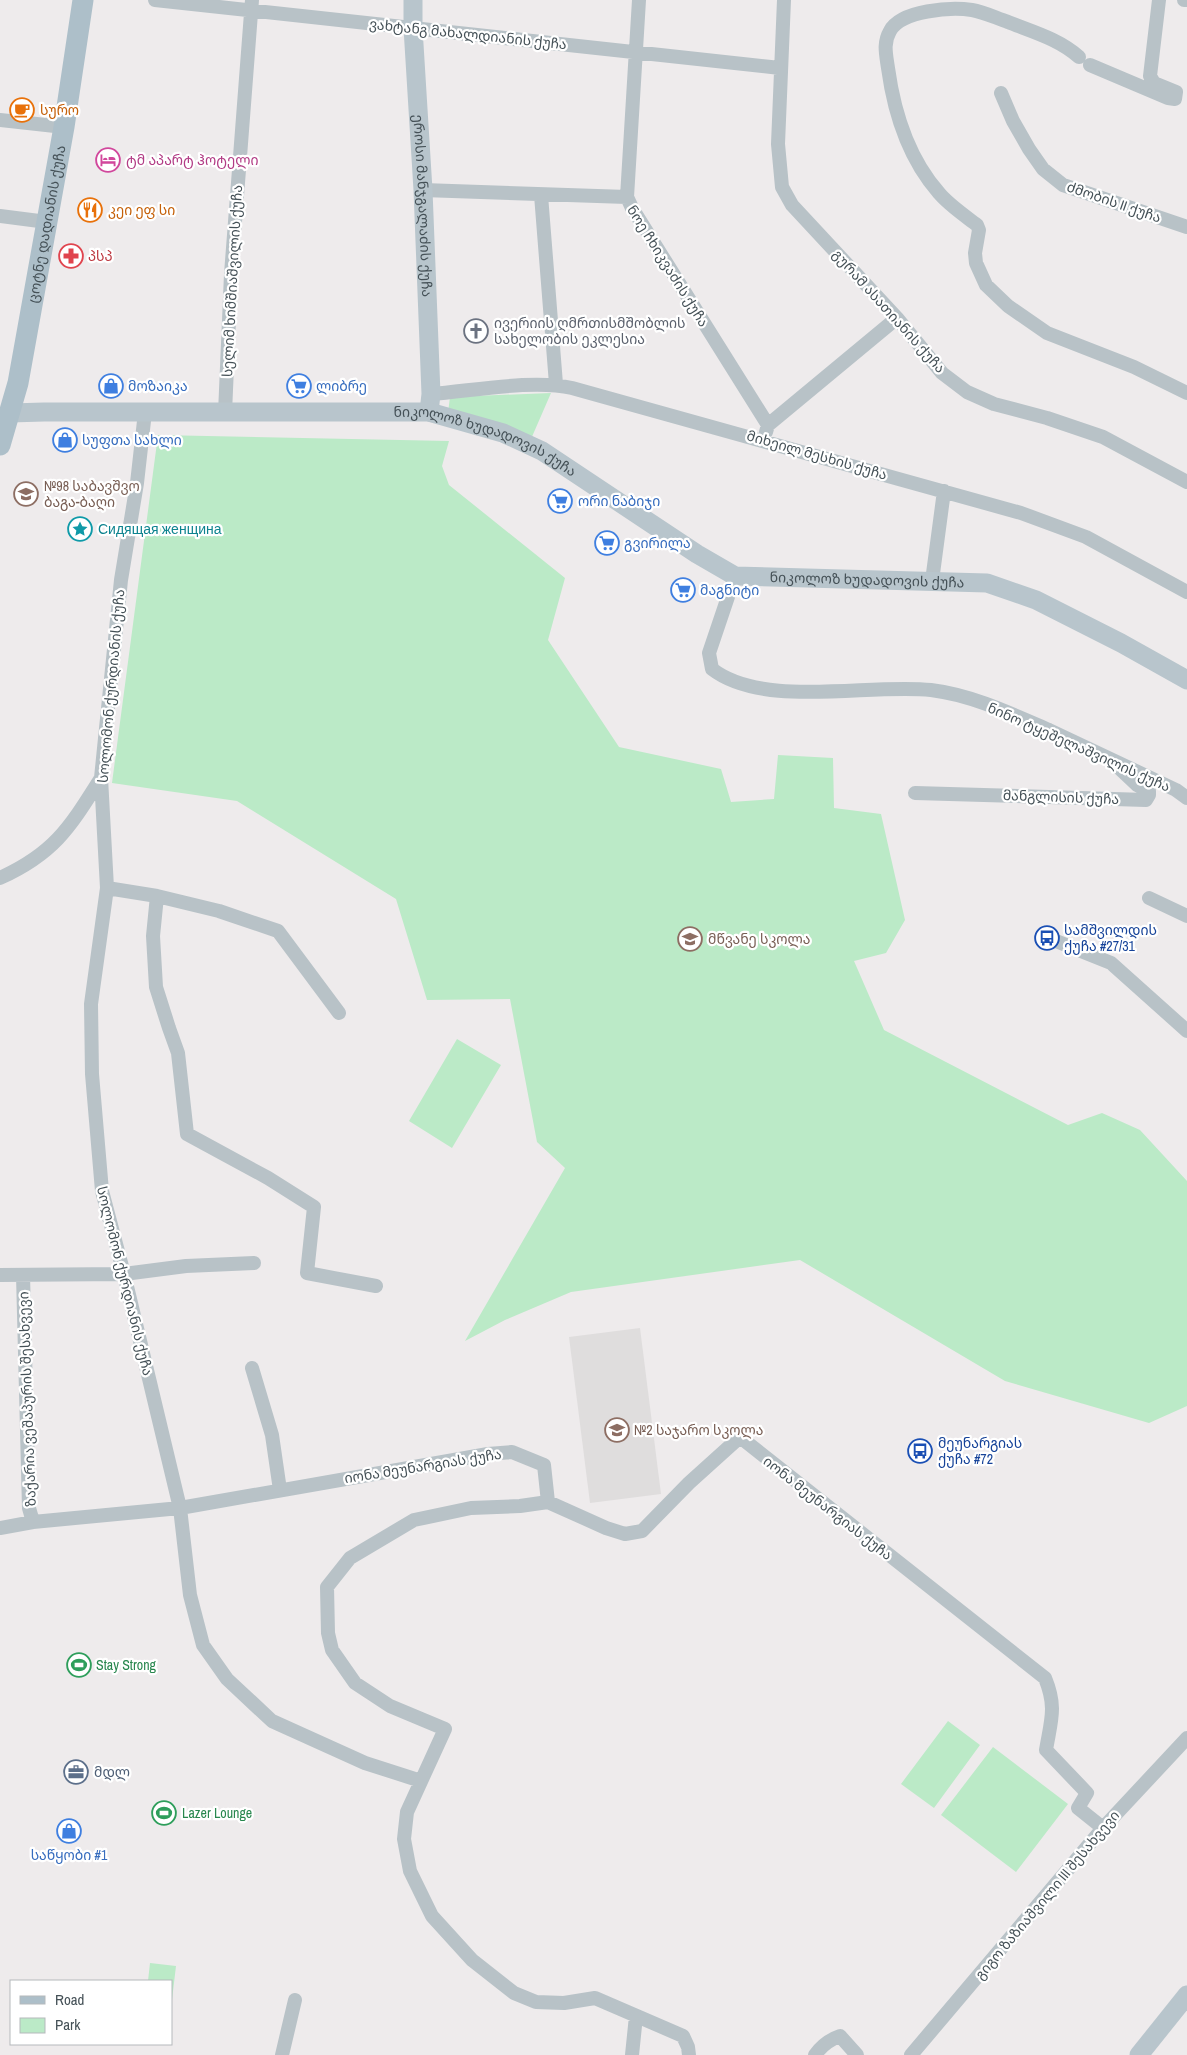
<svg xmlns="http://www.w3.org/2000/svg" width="1187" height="2055" viewBox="0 0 1187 2055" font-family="'Archivo Narrow','Noto Sans Georgian',sans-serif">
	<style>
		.education { fill: #dfdddd }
		.green { fill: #bbeac7 }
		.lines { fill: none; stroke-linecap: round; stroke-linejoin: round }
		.street { stroke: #b8c2c7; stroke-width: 14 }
		.secondary { stroke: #b8c5cc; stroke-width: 19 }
		.primary { stroke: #adbfc9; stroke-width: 21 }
		.labels { text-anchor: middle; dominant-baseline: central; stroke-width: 4.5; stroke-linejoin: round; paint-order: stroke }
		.street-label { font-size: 14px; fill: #455157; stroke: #fff }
		.food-label { font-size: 14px; fill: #c56008; stroke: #fff; text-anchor: start }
		.hotel-label { font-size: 14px; fill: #b23c85; stroke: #fff; text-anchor: start }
		.health-label { font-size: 14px; fill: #be3a42; stroke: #fff; text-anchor: start }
		.worship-label { font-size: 14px; fill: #5b616d; stroke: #fff; text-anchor: start }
		.shop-label { font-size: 14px; fill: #366cbe; stroke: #fff; text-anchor: start }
		.education-label { font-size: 14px; fill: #785e54; stroke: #fff; text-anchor: start }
		.culture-label { font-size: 14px; fill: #0d838f; stroke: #fff; text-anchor: start }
		.transit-label { font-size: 14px; fill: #164399; stroke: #fff; text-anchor: start }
		.leisure-label { font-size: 14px; fill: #27864d; stroke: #fff; text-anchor: start }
		.service-label { font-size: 14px; fill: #4e5e75; stroke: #fff; text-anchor: start }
	</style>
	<rect width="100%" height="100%" fill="#eeebec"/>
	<path class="education" d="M640 1328 661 1494 590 1503 569 1337Z"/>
	<path class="green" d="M551 393 531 439 448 413 450 397Z
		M158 435 449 441 442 466 449 485 565 578 548 640 619 747 721 769 731 802 774 799 778 755 833 758 834 808 881 814 905 920 886 953 854 961 884 1030 1068 1125 1102 1113 1140 1130 1187 1181V1406L1149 1423 1005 1381 800 1260 571 1292 505 1320 465 1341 565 1168 537 1142 510 999 427 1000 396 899 237 801 112 783Z
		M457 1039 501 1065 452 1148 409 1121Z
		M948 1721 980 1745 934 1808 901 1784Z
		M993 1747 1068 1804 1016 1872 941 1815Z
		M150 1963 176 1966 171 2008V1981H148Z"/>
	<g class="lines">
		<path class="street" d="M155 0 780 68
			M639 0 627 197 632 208 768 425
			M784 0 778 144 782 187 792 205 897 318 942 373 967 392 994 404 1047 418 1103 437 1187 482
			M1184 0H1187
			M1079 57C1059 39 1033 32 1008 22 996 18 984 12 972 10 951 7 901 10 890 31 883 43 886 54 888 68 894 112 909 159 939 193 949 205 964 215 977 225L979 230 975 253 976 263 986 285 1008 306 1047 333 1134 367 1187 393
			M1090 65 1168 98 1175 99 1176 92 1154 83 1150 76 1159 0
			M1001 93 1013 121 1029 149 1043 169 1063 185 1187 227
			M0 120 64 127
			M423 190 627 197
			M541 195 556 384
			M0 216 47 222
			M431 394C472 391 533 379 572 388L1021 513 1086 537 1187 592
			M145 412 137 483 121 580 101 778 107 888 91 1004 92 1074 102 1191 124 1274 180 1508 190 1595 203 1645 227 1679 272 1721 365 1763 421 1781
			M225 413 231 274 252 0
			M766 432 768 425 897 318
			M735 576 709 653 712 669C764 709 869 683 931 690 972 695 1012 714 1049 730 1092 750 1134 770 1176 790L1187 798
			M932 581 944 491
			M915 793 1146 800 1149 795V791L1137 785 1119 768
			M0 878C55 853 70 827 101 778
			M107 888 157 896 219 911 278 931 339 1013
			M157 896 153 936 156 987 169 1028 178 1053 187 1134 268 1178 314 1207 307 1273 376 1286
			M1149 898 1187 916
			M1056 941 1111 963 1187 1031
			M0 1275 124 1274 186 1266 254 1263
			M23 1275 29 1508 33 1522
			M252 1368 272 1435 280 1490
			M548 1502 520 1506 471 1508 414 1520 350 1558 327 1587 328 1633 332 1650 355 1683 390 1706 445 1729 407 1812 404 1839 410 1871 432 1916 472 1960 514 1993 536 2002 564 2003 595 1998 683 2036 688 2047 689 2055
			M548 1502 606 1528 625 1534 642 1531 689 1483 740 1437 1045 1678C1057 1707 1051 1720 1046 1750L1087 1793 1078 1808 1103 1828
			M0 1528 33 1522 180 1508 488 1454 512 1452 544 1465 548 1502
			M282 2055 295 2000
			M632 2055 636 2016
			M815 2055C822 2045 829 2040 840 2036L857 2055
			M911 2055 1103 1828 1187 1738"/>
		<g class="secondary">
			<path id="s1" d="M413 0V28L423 190 431 394 429 412"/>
			<path id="s2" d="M10 413 44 412H429L503 433 542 451 697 554 735 576 987 583 1036 600 1121 643 1187 680"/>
			<path d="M1139 2055 1187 1995"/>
		</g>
		<path class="primary" id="s3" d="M0 445 18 383 64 127 83 0"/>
	</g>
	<defs>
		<g id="cafe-ring" transform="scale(1.25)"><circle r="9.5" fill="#fff" stroke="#e8710a" stroke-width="1.5"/><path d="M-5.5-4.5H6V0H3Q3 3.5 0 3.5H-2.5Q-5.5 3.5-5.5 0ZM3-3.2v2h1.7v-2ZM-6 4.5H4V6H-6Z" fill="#e8710a"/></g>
		<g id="hotel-ring" transform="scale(1.25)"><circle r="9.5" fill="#fff" stroke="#d1479c" stroke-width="1.5"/><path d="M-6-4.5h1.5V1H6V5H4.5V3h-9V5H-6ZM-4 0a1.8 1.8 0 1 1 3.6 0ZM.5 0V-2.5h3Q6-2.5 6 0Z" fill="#d1479c"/></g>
		<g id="restaurant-ring" transform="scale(1.25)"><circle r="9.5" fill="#fff" stroke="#e8710a" stroke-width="1.5"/><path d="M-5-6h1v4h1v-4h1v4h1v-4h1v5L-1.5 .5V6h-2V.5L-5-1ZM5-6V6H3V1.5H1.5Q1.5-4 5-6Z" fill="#e8710a"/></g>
		<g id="pharmacy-ring" transform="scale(1.25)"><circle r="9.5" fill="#fff" stroke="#e0444e" stroke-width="1.5"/><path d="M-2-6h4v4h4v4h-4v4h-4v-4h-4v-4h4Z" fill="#e0444e"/></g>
		<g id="church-ring" transform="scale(1.25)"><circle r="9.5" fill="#fff" stroke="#6b7280" stroke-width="1.5"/><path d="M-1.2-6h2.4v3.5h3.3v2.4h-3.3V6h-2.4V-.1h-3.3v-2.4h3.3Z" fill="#6b7280"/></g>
		<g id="shop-ring" transform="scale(1.25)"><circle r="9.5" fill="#fff" stroke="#3f7fe0" stroke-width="1.5"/><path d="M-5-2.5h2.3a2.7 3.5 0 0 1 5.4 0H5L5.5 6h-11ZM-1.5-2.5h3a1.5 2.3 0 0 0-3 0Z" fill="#3f7fe0"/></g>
		<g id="supermarket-ring" transform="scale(1.25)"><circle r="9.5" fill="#fff" stroke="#3f7fe0" stroke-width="1.5"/><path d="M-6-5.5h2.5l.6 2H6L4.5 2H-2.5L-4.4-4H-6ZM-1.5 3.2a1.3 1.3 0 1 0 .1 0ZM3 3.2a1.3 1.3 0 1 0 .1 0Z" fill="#3f7fe0"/></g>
		<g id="school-ring" transform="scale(1.25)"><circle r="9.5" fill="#fff" stroke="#8d6e63" stroke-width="1.5"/><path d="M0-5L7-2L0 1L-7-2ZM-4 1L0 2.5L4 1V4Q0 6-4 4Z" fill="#8d6e63"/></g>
		<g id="sight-ring" transform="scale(1.25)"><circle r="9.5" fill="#fff" stroke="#0f9aa8" stroke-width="1.5"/><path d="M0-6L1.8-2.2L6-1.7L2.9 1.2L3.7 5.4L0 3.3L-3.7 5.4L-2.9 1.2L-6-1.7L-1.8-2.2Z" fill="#0f9aa8"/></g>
		<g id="bus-ring" transform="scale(1.25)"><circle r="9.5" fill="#fff" stroke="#1a4fb4" stroke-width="1.5"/><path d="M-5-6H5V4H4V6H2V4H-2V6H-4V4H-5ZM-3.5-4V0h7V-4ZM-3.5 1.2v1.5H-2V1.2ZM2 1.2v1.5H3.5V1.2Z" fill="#1a4fb4"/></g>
		<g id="stadium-ring" transform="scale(1.25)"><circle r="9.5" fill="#fff" stroke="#2e9e5b" stroke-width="1.5"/><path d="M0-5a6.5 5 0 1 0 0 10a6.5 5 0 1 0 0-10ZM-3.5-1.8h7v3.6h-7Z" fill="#2e9e5b"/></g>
		<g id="office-ring" transform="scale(1.25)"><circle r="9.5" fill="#fff" stroke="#5c6f8a" stroke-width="1.5"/><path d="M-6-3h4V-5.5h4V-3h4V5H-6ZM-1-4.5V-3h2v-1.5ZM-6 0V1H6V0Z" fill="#5c6f8a"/></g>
	</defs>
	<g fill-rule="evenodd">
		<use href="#cafe-ring" x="22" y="110"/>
		<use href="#hotel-ring" x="108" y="160"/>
		<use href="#restaurant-ring" x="90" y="210"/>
		<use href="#pharmacy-ring" x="71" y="256"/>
		<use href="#church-ring" x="476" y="331"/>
		<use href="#shop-ring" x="111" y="386"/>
		<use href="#supermarket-ring" x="299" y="386"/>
		<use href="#shop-ring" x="65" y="440"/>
		<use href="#school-ring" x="26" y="494"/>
		<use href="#supermarket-ring" x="560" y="501"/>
		<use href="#sight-ring" x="80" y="529"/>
		<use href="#supermarket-ring" x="607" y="543"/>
		<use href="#supermarket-ring" x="683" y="590"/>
		<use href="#bus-ring" x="1047" y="938"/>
		<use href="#school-ring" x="690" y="939"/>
		<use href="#school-ring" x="617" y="1430"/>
		<use href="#bus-ring" x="920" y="1451"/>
		<use href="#stadium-ring" x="79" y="1665"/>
		<use href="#office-ring" x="76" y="1772"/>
		<use href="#stadium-ring" x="164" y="1813"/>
		<use href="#shop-ring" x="69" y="1831"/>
	</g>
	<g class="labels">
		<g class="street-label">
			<text transform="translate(468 34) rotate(6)">ვახტანგ მახალდიანის ქუჩა</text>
			<text transform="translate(1114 202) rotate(19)">ძმობის II ქუჩა</text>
			<text stroke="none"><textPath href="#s1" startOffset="206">ეროსი მანჯგალაძის ქუჩა</textPath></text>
			<text stroke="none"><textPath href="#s3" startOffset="226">ცოტნე დადიანის ქუჩა</textPath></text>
			<text transform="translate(668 266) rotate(58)">ნოე ჩხიკვაძის ქუჩა</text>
			<text transform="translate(232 281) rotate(-87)">სელიმ ხიმშიაშვილის ქუჩა</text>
			<text transform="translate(889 311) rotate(48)">გურამ ასათიანის ქუჩა</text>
			<text stroke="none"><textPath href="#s2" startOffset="481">ნიკოლოზ ხუდადოვის ქუჩა</textPath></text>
			<text transform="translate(817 455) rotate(16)">მიხეილ მესხის ქუჩა</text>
			<text stroke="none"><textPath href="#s2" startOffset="901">ნიკოლოზ ხუდადოვის ქუჩა</textPath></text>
			<text transform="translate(111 686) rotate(-85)">სოლომონ ქურდიანის ქუჩა</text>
			<text transform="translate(1079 747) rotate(24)">ნინო ტყეშელაშვილის ქუჩა</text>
			<text transform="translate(1061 797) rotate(2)">მანგლისის ქუჩა</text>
			<text transform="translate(125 1281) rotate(76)">სოლომონ ქურდიანის ქუჩა</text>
			<text transform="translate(27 1399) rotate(-92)">ზაქარია ვეშაპურის შესახვევი</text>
			<text transform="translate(423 1466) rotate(-9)">იონა მეუნარგიას ქუჩა</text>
			<text transform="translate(828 1508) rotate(38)">იონა მეუნარგიას ქუჩა</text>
			<text transform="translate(1047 1895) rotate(-50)">გიგო ზაზიაშვილი III შესახვევი</text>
		</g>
		<g class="food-label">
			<text x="40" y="110">სურო</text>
			<text x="108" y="210">კეი ეფ სი</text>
		</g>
		<g class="hotel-label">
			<text x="126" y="160">ტმ აპარტ ჰოტელი</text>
		</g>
		<g class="health-label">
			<text x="88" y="256">პსპ</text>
		</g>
		<g class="worship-label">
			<text x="494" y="323">ივერიის ღმრთისმშობლის<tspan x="494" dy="16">სახელობის ეკლესია</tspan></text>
		</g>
		<g class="shop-label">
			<text x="128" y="386">მოზაიკა</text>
			<text x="316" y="386">ლიბრე</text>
			<text x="82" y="440">სუფთა სახლი</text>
			<text x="578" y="501">ორი ნაბიჯი</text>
			<text x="624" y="543">გვირილა</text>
			<text x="700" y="590">მაგნიტი</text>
			<text x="69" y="1855" text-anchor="middle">საწყობი #1</text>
		</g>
		<g class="education-label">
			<text x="44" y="486">№98 საბავშვო<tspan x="44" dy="16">ბაგა-ბაღი</tspan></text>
			<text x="708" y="939">მწვანე სკოლა</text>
			<text x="634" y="1430">№2 საჯარო სკოლა</text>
		</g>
		<g class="culture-label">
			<text x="98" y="529">Сидящая женщина</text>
		</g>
		<g class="transit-label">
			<text x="1064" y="930">სამშვილდის<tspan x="1064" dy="16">ქუჩა #27/31</tspan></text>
			<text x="938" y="1443">მეუნარგიას<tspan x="938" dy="16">ქუჩა #72</tspan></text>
		</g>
		<g class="leisure-label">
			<text x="96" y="1665">Stay Strong</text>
			<text x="182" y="1813">Lazer Lounge</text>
		</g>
		<g class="service-label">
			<text x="94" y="1772">მდლ</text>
		</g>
	</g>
	<rect x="10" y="1980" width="162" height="65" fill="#ffffff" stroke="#b5b9bc"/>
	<rect x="20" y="1996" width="25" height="8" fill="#adbfc9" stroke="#b5b9bc"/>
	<text x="55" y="2005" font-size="15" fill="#455157">Road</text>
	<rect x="20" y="2018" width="25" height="15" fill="#bbeac7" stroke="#b5b9bc"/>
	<text x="55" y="2030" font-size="15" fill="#455157">Park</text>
</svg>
